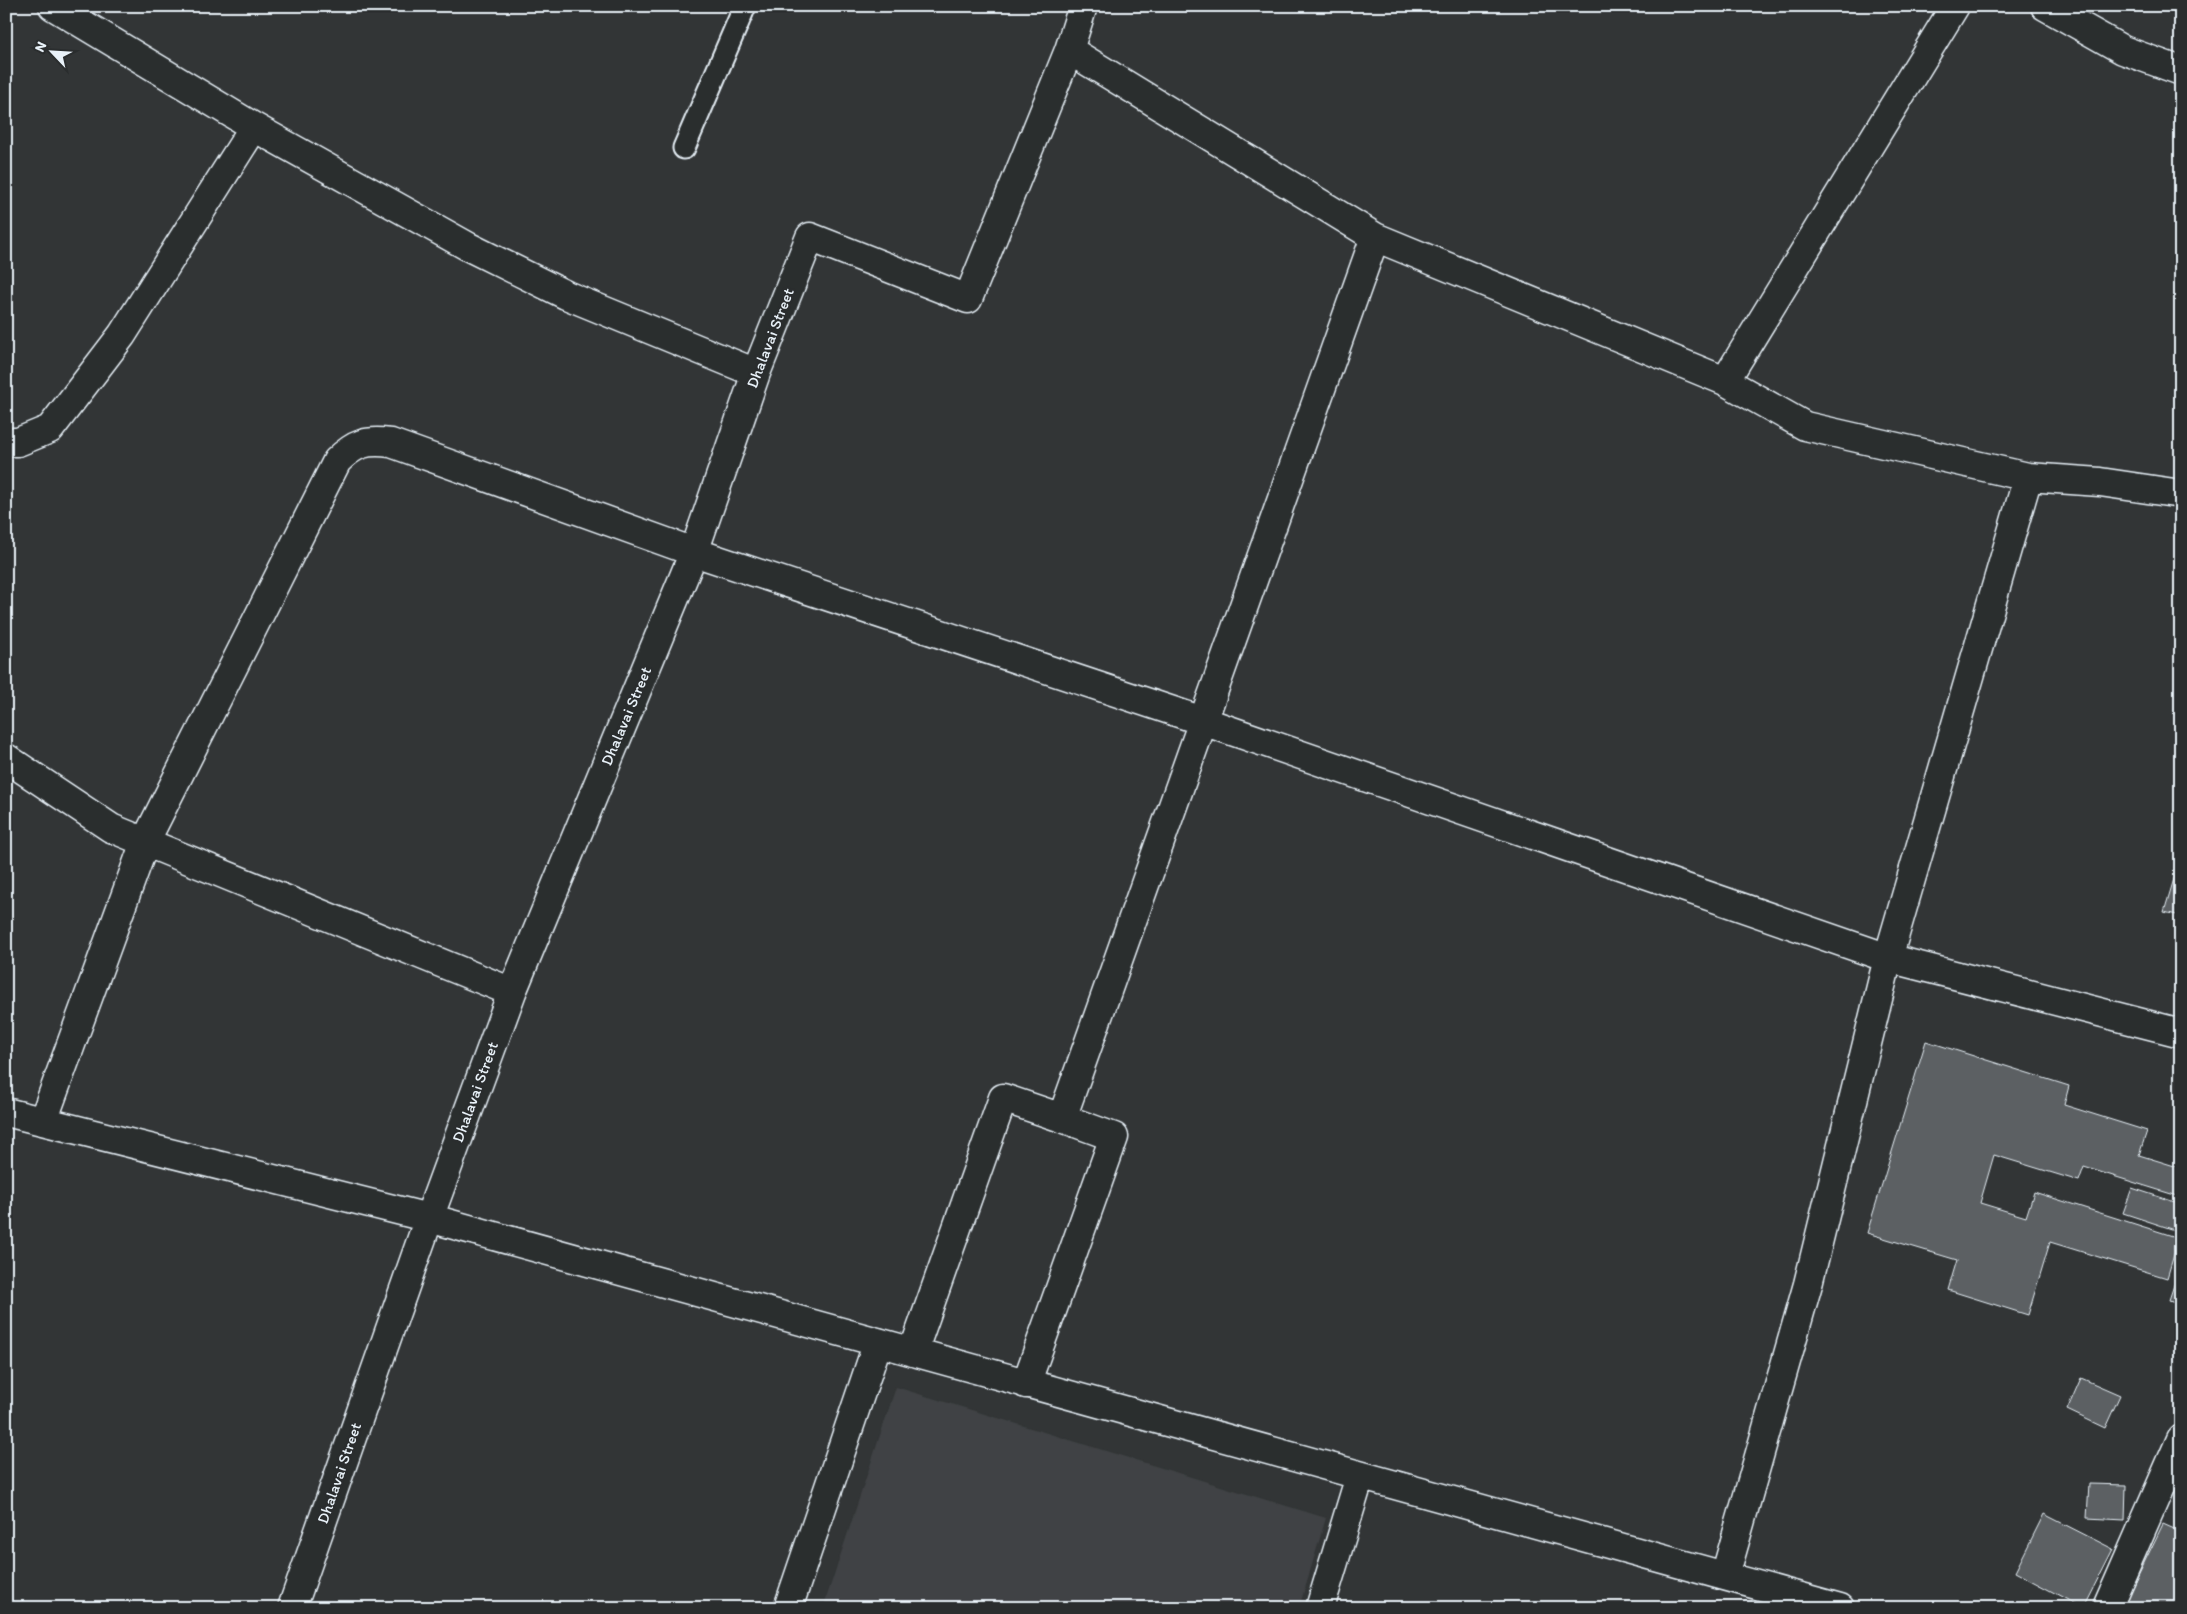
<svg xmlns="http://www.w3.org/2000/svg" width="2187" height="1614" viewBox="0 0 2187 1614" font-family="Itim,sans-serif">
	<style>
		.built { fill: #3f4244 }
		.building { fill: #5c6063; stroke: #e8f1f8 }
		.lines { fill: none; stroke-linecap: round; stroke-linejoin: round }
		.lane-casing { stroke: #e8f1f8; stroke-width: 25 }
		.street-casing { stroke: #e8f1f8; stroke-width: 31 }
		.lane { stroke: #2a2d2e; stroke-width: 21 }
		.street { stroke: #2a2d2e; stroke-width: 28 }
		.labels { text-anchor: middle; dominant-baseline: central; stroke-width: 5; stroke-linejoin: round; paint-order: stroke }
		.street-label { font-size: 16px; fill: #e8f1f8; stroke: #2a2d2e }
	</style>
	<rect width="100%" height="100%" fill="#323536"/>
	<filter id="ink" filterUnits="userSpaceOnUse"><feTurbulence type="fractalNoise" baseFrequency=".02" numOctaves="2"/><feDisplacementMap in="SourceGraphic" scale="10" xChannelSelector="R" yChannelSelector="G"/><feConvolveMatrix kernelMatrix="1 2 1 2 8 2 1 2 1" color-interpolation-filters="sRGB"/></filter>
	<g filter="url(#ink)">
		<path class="built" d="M896 1387 1326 1518 1299 1608H823Z"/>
		<path class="building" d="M2180 859H2181V916L2164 912Z
			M1926 1041 2069 1086 2064 1105 2147 1131 2139 1155 2181 1168V1197L2084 1167 2079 1181 1994 1155 1980 1203 2026 1217 2034 1192 2179 1238 2167 1278 2050 1242 2028 1315 1948 1290 1957 1260 1867 1233Z
			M2132 1188 2181 1204V1232L2123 1213Z
			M2179 1270H2181V1304L2169 1300Z
			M2081 1378 2120 1395 2105 1428 2067 1410Z
			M2089 1484 2126 1485 2125 1520 2087 1518Z
			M2044 1514 2113 1549 2083 1608 2015 1572Z
			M2163 1524 2181 1532V1608H2126L2123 1606Z"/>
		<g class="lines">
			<g class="lane-casing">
				<path id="lane" d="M684 148 745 6"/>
			</g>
			<g class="street-casing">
				<path id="street" d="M53 6 254 127 469 247 566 295 756 373
					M2045 6 2123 50 2181 71
					M1069 50 1375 237 1725 381 1805 426 2028 477 2100 482 2181 494
					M1725 381 1955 6
					M6 442H18L50 429 122 335 254 127
					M6 758 111 828 512 992
					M6 1112 429 1218 1840 1608
					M43 1121 145 842 337 461C355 443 366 440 391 443L694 552 1203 721 1888 958 2181 1033
					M913 1352 1003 1098 1062 1118 1375 237
					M1026 1384 1114 1137 1062 1118
					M1725 1576 1808 1284 1888 958 2028 477
					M292 1608 429 1218 512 992 694 552 756 373 810 237 968 299 1069 50 1083 6
					M788 1608 878 1342
					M1320 1608 1360 1476
					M2107 1608 2181 1439"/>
			</g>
			<use href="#lane" class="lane"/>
			<use href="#street" class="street"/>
		</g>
	</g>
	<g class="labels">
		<g class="street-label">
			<text transform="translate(770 338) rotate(-69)">Dhalavai Street</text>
			<text transform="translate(626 716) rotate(-67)">Dhalavai Street</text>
			<text transform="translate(475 1092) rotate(-70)">Dhalavai Street</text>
			<text transform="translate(339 1473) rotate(-71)">Dhalavai Street</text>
		</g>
	</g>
	<rect width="2187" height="1614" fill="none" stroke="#2a2d2e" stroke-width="25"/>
	<rect x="12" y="12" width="2162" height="1589" fill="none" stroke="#e8f1f8" stroke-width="2" filter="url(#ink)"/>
	<g transform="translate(52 52) rotate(295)" stroke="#2a2d2e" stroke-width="4" paint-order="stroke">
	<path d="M0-4L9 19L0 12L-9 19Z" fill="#e8f1f8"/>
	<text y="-8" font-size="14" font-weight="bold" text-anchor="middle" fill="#e8f1f8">N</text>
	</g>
</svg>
